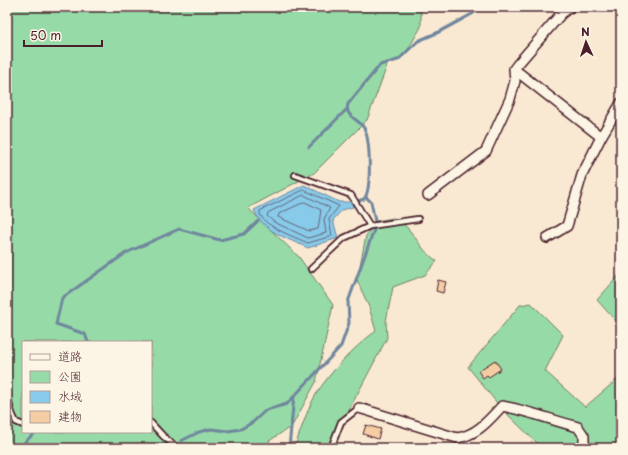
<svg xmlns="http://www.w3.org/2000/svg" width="628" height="455" viewBox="0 0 628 455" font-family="'Playpen Sans','Klee One',sans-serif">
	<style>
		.green { fill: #96dba7; stroke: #707d69; fill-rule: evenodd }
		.water { fill: #88cae9; stroke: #6f869d }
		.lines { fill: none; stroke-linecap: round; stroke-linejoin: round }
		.shore { stroke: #636377; stroke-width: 1 }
		.stream { stroke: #6f869d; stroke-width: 3 }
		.building { fill: #f5cda4; stroke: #4a1f2b }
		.lane-casing { stroke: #4a1f2b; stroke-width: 8 }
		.street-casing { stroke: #4a1f2b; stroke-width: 12 }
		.lane { stroke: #fcf5e5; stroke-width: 4.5 }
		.street { stroke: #fcf5e5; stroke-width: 9 }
	</style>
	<rect width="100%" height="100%" fill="#fae9d2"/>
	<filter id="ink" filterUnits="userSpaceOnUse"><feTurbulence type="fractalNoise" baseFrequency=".025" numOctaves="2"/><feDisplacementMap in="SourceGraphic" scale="8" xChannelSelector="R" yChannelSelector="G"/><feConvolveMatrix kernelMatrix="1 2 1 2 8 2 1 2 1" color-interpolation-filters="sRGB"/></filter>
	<g filter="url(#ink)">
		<path class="green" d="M7 7H421V27L404 56 388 63 367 120 314 173 248 208 299 257 333 305 316 382 292 426 269 441 267 448H7ZM23 342H151V432H23Z
			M393 218C414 226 417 249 437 261L425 275 393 287 386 321 387 338 351 406 334 448H294C301 431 306 412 315 396 328 374 355 346 376 331L369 307 357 280 366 236 376 221Z
			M621 273V327L597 300Z
			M531 303 563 335 545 371 585 407 621 376V448H542L501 408 468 367 520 305Z"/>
		<path class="water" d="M304 185 339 202H352L353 207 342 210 333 220 338 238 308 248C287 238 263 232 254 210Z"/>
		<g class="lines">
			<path class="shore" d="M304 190 339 206 329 219 332 236 308 243C297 238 257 224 260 211Z
				M304 195 330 208 324 219 326 233 308 238 274 222 267 216 268 213Z
				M305 202 321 210 318 229 309 231 278 217 279 214Z"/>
			<path class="stream" d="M309 147 347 109
				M366 197 371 202 375 221
				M358 201 364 199C372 190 370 142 365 130 361 119 344 118 348 104L380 65 398 60 418 41 439 32 472 14 480 7
				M88 342 85 334 56 324 62 298 126 253 179 229 220 240 244 234 258 221
				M181 441 199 432 211 429 228 431 241 429 253 422 266 410 287 404 341 346 349 323 348 302 375 227
				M18 448 35 433
				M289 448 294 396"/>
		</g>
		<path class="building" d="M438 280 446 282 443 293 436 291Z
			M495 360 501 369 489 377 487 375 483 378 478 371Z
			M366 425 381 429 378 439 363 434Z"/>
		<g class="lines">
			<g class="lane-casing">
				<path id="lane" d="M295 175 351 195 370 226 418 219
					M311 269 344 238 370 226
					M7 389C8 402 10 411 16 422L23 425
					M151 423 163 436 177 448
					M331 448 341 422 359 408"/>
			</g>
			<g class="street-casing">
				<path id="street" d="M514 69 601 137
					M428 195 486 151 510 99 515 81 514 69 517 65 561 14 570 7
					M547 238 567 226 582 175 601 137 621 103
					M359 408 457 438C477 435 489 420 502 406 528 411 552 420 578 427L584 436V448"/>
			</g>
			<use href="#lane" class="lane"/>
			<use href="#street" class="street"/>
		</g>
	</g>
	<rect width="628" height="455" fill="none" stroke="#fcf5e5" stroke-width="24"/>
	<rect x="12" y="12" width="604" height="431" fill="none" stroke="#4a1f2b" stroke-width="1.5" filter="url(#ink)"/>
	<rect x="22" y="341" width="130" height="92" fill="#fcf5e5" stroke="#b59f9b"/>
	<rect x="30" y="354" width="20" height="6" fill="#fcf5e5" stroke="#b59f9b"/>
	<text x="58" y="361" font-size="12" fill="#4a1f2b">道路</text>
	<rect x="30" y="371" width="20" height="12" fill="#96dba7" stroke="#b59f9b"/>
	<text x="58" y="381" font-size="12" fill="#4a1f2b">公園</text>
	<rect x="30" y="391" width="20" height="12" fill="#88cae9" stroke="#b59f9b"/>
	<text x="58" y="401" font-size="12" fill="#4a1f2b">水域</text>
	<rect x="30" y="411" width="20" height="12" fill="#f5cda4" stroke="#b59f9b"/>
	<text x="58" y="421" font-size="12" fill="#4a1f2b">建物</text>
	<g transform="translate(586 42) rotate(357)" stroke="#fcf5e5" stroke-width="3" paint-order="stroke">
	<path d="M0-3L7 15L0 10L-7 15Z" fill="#4a1f2b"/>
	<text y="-6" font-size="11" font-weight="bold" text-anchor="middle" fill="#4a1f2b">N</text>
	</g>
	<path d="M24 40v6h78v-6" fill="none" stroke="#4a1f2b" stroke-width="2"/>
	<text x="30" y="40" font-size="12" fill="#4a1f2b" stroke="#fcf5e5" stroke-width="3" paint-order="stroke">50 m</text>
</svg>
